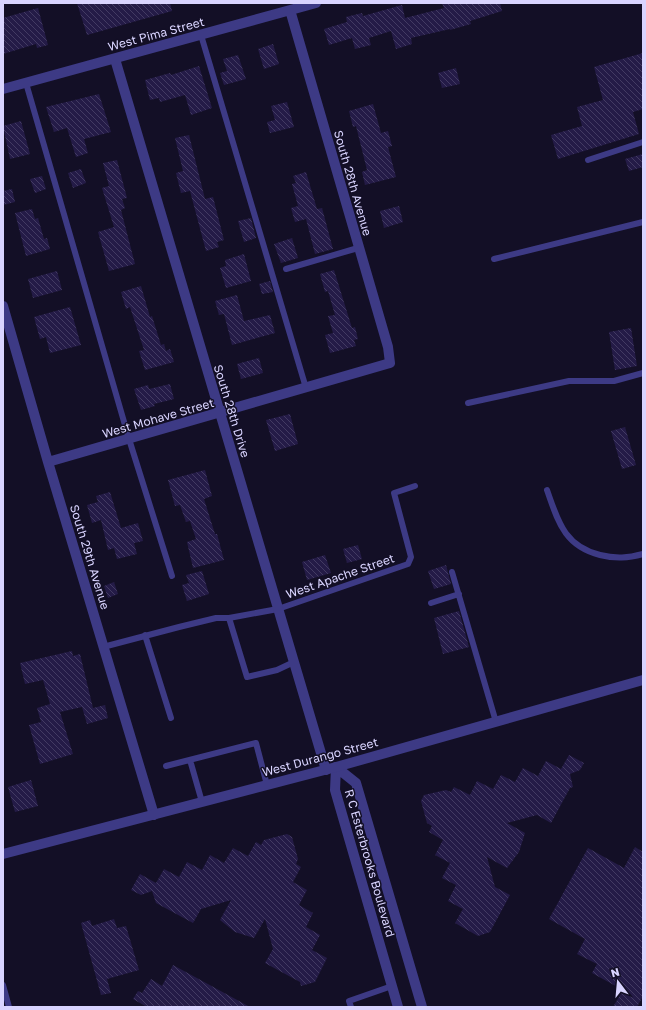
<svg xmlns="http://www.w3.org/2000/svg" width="646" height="1010" viewBox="0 0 646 1010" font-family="'Golos Text',sans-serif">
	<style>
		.building { fill: url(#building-back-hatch) }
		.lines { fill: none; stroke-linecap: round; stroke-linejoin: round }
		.service { stroke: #3d3a85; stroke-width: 6 }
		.minor { stroke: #3d3a85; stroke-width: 10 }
		.tertiary { stroke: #3d3a85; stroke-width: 10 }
		.labels { text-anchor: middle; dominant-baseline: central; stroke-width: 3; stroke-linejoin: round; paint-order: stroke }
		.street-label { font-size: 12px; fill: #d9d4ff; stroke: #130f26 }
	</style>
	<defs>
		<pattern id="building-back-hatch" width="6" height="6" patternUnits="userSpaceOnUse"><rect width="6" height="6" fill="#241b47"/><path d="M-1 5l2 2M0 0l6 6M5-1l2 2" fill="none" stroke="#433b63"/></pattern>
	</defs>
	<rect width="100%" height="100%" fill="#130f26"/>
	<path class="building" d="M77 3H170L172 11 87 35Z
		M442 3H500L502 11 470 21 471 24 450 30V29L411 38 412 44 396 49 391 31 369 38 371 45 355 49 352 38 329 45 324 29 347 22 346 17 362 13 363 16 402 5 405 18 444 8Z
		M38 8 48 45 37 48 36 44 3 54V18Z
		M273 44 279 64 264 69 258 49Z
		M643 53V109L633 112 639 134 558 159 551 135 582 126 577 107 603 100 594 67Z
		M238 55 246 79 224 85 220 73 227 71 223 59Z
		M199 66 212 108 191 115 185 95 160 102 159 98 150 100 145 80 170 73 171 75Z
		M456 68 460 84 442 88 438 73Z
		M99 94 111 132 84 139 88 153 76 157 67 128 54 132 46 107Z
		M287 102 294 127 270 133 267 122 275 120 271 106Z
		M373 104 381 133 388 131 392 146 388 147 396 177 365 185 362 172 367 170 356 126 353 127 349 111Z
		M21 121 30 154 10 159 3 126Z
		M189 135 205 199 213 197 224 240 217 242 219 247 206 251 190 191 181 193 176 173 183 171 175 138Z
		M643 154V167L629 171 625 159Z
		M117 160 127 198 122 199 125 208 121 210 135 264 109 271 98 232 114 227 102 188 109 186 103 163Z
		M81 169 86 183 73 188 68 173Z
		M306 172 317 209 322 208 333 249 315 254 306 219 295 222 291 208 298 206 292 184 296 183 293 176Z
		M42 176 46 189 35 193 30 179Z
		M12 189 15 202 3 205V191Z
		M399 206 403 222 384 228 380 211Z
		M32 209 35 219 38 218 44 239 47 238 50 249 26 256 15 213Z
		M251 218 256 238 244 242 238 221Z
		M292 238 298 258 281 263 274 244Z
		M244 254 251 281 226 288 220 268 226 266 225 260Z
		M334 270 352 328 355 327 358 339 354 340 356 346 330 353 325 335 333 333 328 316 335 315 328 291 325 292 320 274Z
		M57 271 62 290 33 298 28 279Z
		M270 281 273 292 262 294 259 284Z
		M141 286 150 317 152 316 161 345 164 344 166 351 170 349 174 362 145 370 139 351 144 350 130 307 126 309 121 292Z
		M237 295 244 321 270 315 275 333 232 345 224 314 219 315 215 301Z
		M70 307 81 345 50 353 46 337 40 339 34 317Z
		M631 328 637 366 615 370 609 332Z
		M259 358 263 373 241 379 237 364Z
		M170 384 174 399 154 404 155 406 141 410 134 389 148 385 149 389Z
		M290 414 298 444 275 451 266 420Z
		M625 427 636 465 622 469 611 431Z
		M205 470 212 496 204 499 215 534H217L224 560 193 568 187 542 196 539 190 521 186 522 180 505 175 506 168 480Z
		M110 492 121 528 138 523 143 541 134 543 137 554 117 559 114 548 108 550 101 520 92 523 87 505 98 502 96 496Z
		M358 545 362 559 347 563 343 549Z
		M325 555 331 573 307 580 302 562Z
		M446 565 451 584 434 589 428 571Z
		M202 571 209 594 187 601 182 585 189 583 186 575Z
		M114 582 118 594 108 598 104 586Z
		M459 611 469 647 443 654 434 618Z
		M72 651 73 656 80 654 93 708 105 705 108 718 87 724 82 707 60 712 73 754 40 764 29 725 41 722 37 708 50 704 43 680 25 684 20 663Z
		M569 755 584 763 580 770 570 774 573 787 570 788 551 823 537 815 507 823 525 833 519 852 507 868 487 857 495 887 510 895 490 932 478 936 455 923 463 909 448 901 456 885 442 878 450 863 435 855 443 840 429 832 432 826 427 823 421 801 424 795 446 790 451 792 454 787 470 795 477 781 493 789 501 775 515 782 523 768 538 776 546 761 561 769Z
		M31 780 38 806 15 812 8 787Z
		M287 834 292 837 298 859 296 864 301 867 293 882 307 890 299 905 313 913 306 927 320 935 312 950 327 958 315 982 301 986 300 982 265 963 273 949 265 919 254 938 235 932 220 920 231 900 201 909 193 923 156 903 152 891 141 895 131 890 140 874 156 883 164 869 179 877 187 862 202 870 210 855 224 863 233 848 248 856 256 842 261 845 264 840Z
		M635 847 643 852V996L637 1007H613L623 990 592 973 597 964 577 954 585 939 549 919 588 848 624 868Z
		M114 919 117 928 126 926 139 970 107 979 111 993 101 995 81 923 90 920 92 926Z
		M173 965 250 1007H147L133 999 138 991 142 993 151 979 162 986Z"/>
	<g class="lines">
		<path class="service" d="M201 35 306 388
			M26 83 129 439 172 576
			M588 160 643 142
			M494 259 643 222
			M286 269 358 248
			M468 403 569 381H614L643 373
			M547 490C558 521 564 546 600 555 616 559 628 558 643 554
			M452 572 496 722
			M431 603 459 594
			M145 635 171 718
			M103 647 179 627 216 618H229
			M294 662 277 670 247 677 229 618 278 609 408 564 411 557 394 493 415 486
			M190 760 202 802
			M166 766 256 743 267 785
			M3 985 9 1007
			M351 1007 349 1001 392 986"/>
		<path class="minor" d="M115 59 326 770
			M3 89 316 3
			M3 306 48 462 154 815
			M48 462 390 363 388 347 290 10
			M336 767 356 783 422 1007
			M336 767 335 790 398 1007"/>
		<path class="tertiary" d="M3 854 336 767 643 680"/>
	</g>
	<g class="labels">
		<g class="street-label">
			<text transform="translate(156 34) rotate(-15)">West Pima Street</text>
			<text transform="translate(353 183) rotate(74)">South 28th Avenue</text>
			<text transform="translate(232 411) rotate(73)">South 28th Drive</text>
			<text transform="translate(158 418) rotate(-16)">West Mohave Street</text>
			<text transform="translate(90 557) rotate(73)">South 29th Avenue</text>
			<text transform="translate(340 576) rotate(-19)">West Apache Street</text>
			<text transform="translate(320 757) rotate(-15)">West Durango Street</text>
			<text transform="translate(370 863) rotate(74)">R C Esterbrooks Boulevard</text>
		</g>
	</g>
	<rect width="646" height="1010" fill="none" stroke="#d9d4ff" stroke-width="8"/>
	<g transform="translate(618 982) rotate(344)" stroke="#130f26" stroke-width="3" paint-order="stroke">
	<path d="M0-3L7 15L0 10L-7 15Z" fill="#d9d4ff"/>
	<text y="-6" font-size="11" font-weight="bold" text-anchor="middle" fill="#d9d4ff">N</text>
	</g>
</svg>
